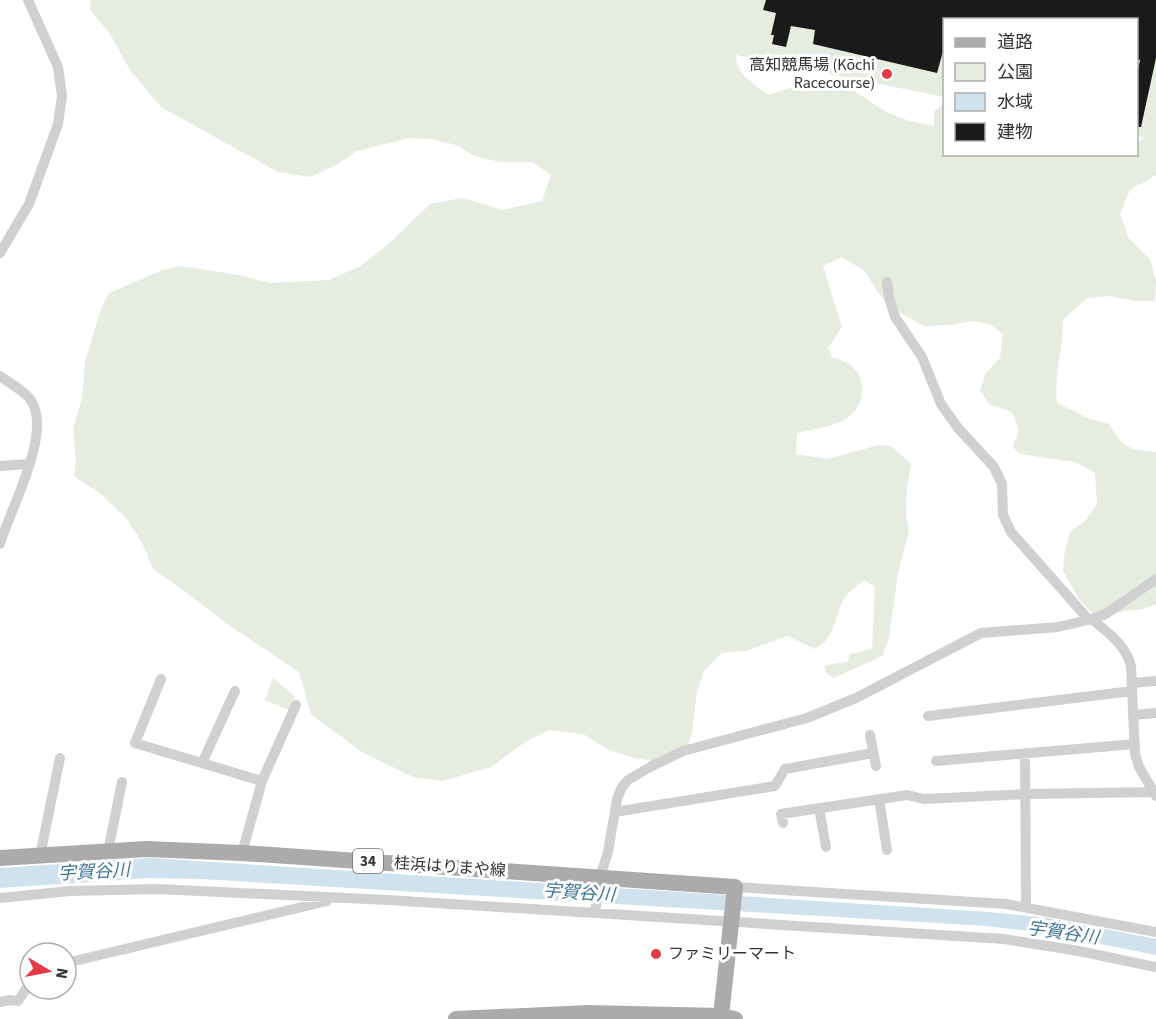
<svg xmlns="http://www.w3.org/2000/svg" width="1156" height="1019" viewBox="0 0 1156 1019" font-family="'Source Sans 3','Noto Sans JP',sans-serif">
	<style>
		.green { fill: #e6ecdf; fill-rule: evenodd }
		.water { fill: #cfe2ee }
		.building { fill: #1a1a1a }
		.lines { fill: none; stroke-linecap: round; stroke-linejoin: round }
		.minor { stroke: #d0d0d0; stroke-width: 10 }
		.primary { stroke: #ababab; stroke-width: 16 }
		.poi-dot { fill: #e63946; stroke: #fff; stroke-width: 2 }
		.labels { text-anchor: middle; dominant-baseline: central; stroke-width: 6; stroke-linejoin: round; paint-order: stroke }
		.shield { fill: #fff; stroke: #707070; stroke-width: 1.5 }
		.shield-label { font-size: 15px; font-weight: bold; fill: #333 }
		.poi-label { font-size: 16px; fill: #333; stroke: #fff; text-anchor: end }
		.street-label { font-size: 16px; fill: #333; stroke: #fff }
		.water-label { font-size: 18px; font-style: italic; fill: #3f7597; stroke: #fff }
	</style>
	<rect width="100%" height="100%" fill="#fff"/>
	<path class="green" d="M91 0H1156V175L1130 190 1120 214 1128 237 1150 260 1156 281 1155 301H1135L1108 296 1087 298 1063 320C1063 348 1054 375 1057 403L1090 419 1109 424C1123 448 1129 450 1156 452V604L1143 609 1094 615 1079 599 1063 571 1064 556 1070 532 1085 521 1097 504 1095 473 1075 462 1020 454 1013 447 1019 429 1012 412 989 404 980 390 986 373 1000 358 1003 334 989 324 973 321 950 325 924 326 897 311 879 294 864 270 841 257 823 266 842 327 828 348 832 357C849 363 860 367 862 387 865 423 824 427 797 433L796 454 827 459 879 445 890 446 911 463 907 487 906 516 909 531 898 573 889 638 882 656 834 678 826 673 825 665 847 662 850 654 872 649 875 587 864 580C859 585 850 590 846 596 834 613 836 640 814 649L787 636 746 651 722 653 704 671 697 691 692 732 685 756 663 763 634 758 609 750 583 734 549 730 525 742 491 767 443 781 413 777 362 752 311 714 299 672 226 623 174 583 154 570 141 541 126 518 101 494 74 476 76 459 73 428 82 399 85 362 101 309 109 293 160 271 181 266 239 275 270 283 329 280 360 266 385 247 430 204 462 198 503 210 542 201 551 175 532 162H500L475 156 456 145 431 139 409 138 357 151 336 165 310 177 278 172 161 107 130 70 109 32 90 10ZM944 20H1136L1137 136 1144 138 1137 143 1136 154H944V104L934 111V126C919 123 903 120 889 113 871 104 844 79 823 80 805 81 787 89 769 95 754 85 737 75 736 55L944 97Z
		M273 678 295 697 289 710 265 700Z"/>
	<path class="water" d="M150 858 989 912 1049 918 1156 939V955L1046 933 986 926 200 879 149 878 0 888V868Z"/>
	<path class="building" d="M766 0H1156V58L1141 127H1137V75L1140 60 1137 59V20H945V44L937 73 813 44 815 30 791 26 786 47 772 44 774 35H771L776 13 763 10Z"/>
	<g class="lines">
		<path class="minor" d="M0 253 29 204 58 124 62 96 58 67 28 0
			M887 282 889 298 895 317 922 357 941 404 958 428 994 467 1002 484 1003 515 1011 532 1089 620
			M0 376C9 383 23 390 30 399 54 431 10 509 0 544
			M0 466 28 464
			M1092 619C1109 634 1125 644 1131 666L1135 754 1139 767 1156 796
			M161 679 135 743 262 781
			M1132 683 1156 681
			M1133 715 1156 713
			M928 716 1132 691
			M870 735 876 766
			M1025 753 1026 907
			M936 761 1135 744
			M202 763 235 691
			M879 799 887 850
			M819 808 826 847
			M615 812 775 786 785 769 873 753
			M783 823 781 814 907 795 924 799 1027 794 1155 792
			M108 851 122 782
			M242 853 262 781 296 705
			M40 856 60 758
			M735 887 1006 904 1156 932
			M0 898 70 891 158 889 388 900 1004 939 1079 951 1156 967
			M595 913 600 877 608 852 617 799 622 787 628 780 650 767 683 751 807 718 856 698 981 633 1058 627 1092 619 1106 614 1156 579
			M66 963 327 901
			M0 1002 10 1000 18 1001 30 983"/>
		<path class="primary" d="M0 858 146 849 242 853 735 887 721 1016
			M456 1019 588 1013 721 1016 735 1019"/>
	</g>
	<g class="poi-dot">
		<circle cx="887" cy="74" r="6"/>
		<circle cx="656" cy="954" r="6"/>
	</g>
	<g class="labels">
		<rect class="shield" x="353" y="849" width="30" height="24" rx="4.5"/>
		<g class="shield-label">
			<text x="368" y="861">34</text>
		</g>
		<g class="poi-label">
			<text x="875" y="65">高知競馬場 (Kōchi<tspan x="875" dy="18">Racecourse)</tspan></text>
			<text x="668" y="954" text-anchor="start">ファミリーマート</text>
		</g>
		<g class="street-label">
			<text transform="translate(450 867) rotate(4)">桂浜はりまや線</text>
		</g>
		<g class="water-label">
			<text transform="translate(94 872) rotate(-3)">宇賀谷川</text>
			<text transform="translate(579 893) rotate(4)">宇賀谷川</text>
			<text transform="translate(1063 933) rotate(8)">宇賀谷川</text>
		</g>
	</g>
	<rect x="943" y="18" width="195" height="138" fill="#ffffff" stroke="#adadad" stroke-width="1.5"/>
	<rect x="955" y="38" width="30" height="9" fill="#ababab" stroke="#adadad" stroke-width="1.5"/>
	<text x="997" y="48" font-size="18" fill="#333333">道路</text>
	<rect x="955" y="63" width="30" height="18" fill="#e6ecdf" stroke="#adadad" stroke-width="1.5"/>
	<text x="997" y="78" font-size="18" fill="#333333">公園</text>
	<rect x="955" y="93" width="30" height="18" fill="#cfe2ee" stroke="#adadad" stroke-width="1.5"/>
	<text x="997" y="108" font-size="18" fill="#333333">水域</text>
	<rect x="955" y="123" width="30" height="18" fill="#1a1a1a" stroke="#adadad" stroke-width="1.5"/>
	<text x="997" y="138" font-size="18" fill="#333333">建物</text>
	<g transform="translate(48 971) rotate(100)"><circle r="28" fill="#ffffff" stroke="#adadad" stroke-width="1.5"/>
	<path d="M0-4.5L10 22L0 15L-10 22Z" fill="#e63946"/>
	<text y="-9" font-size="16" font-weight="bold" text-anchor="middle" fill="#333333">N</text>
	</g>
</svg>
